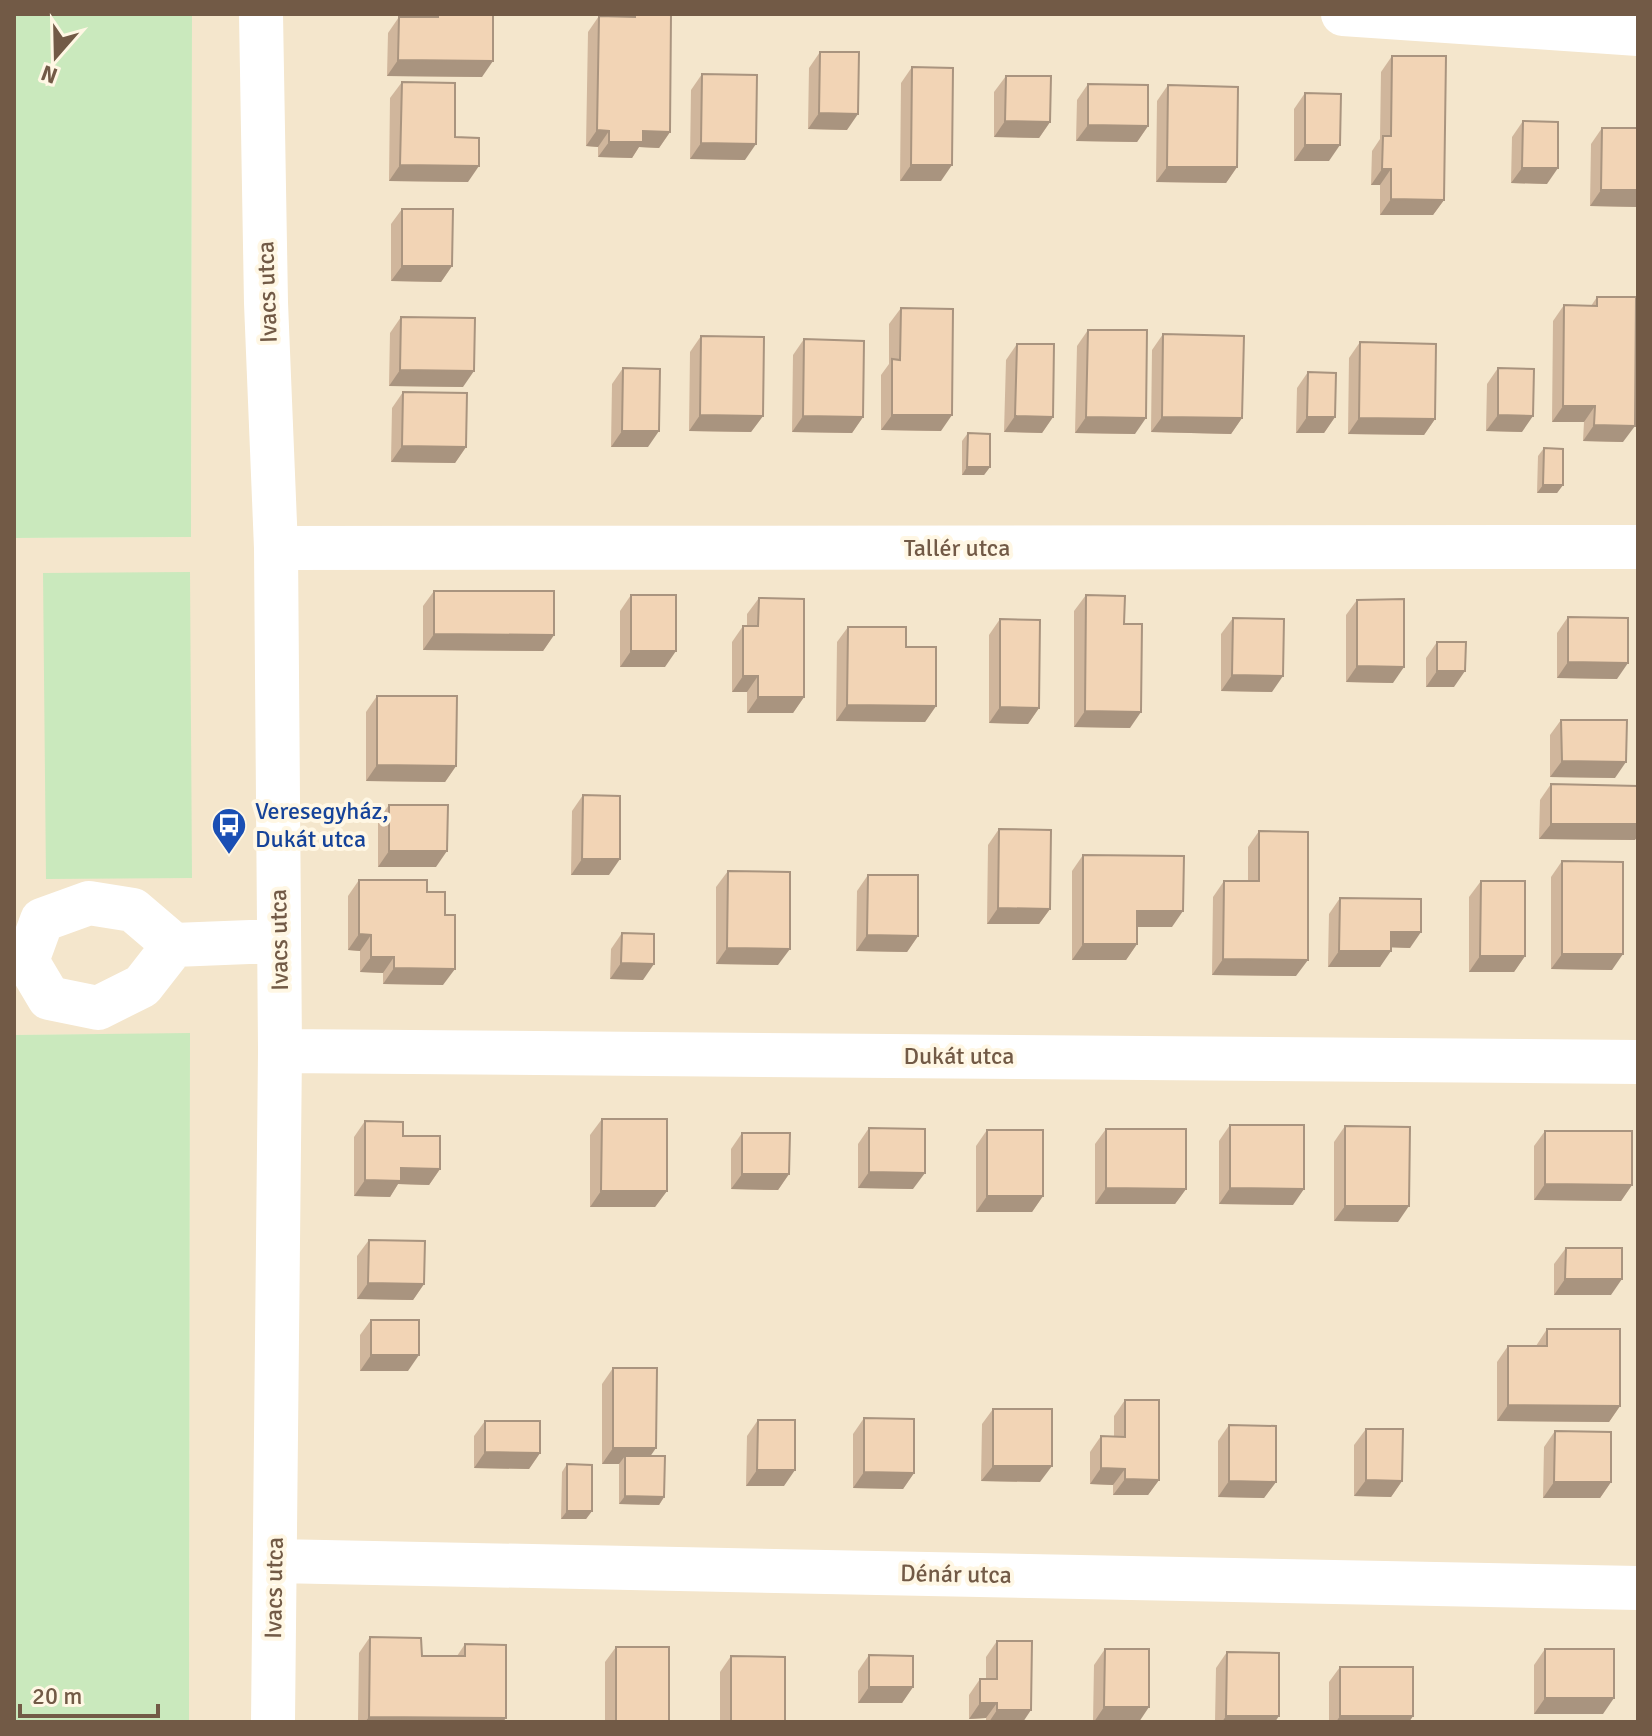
<svg xmlns="http://www.w3.org/2000/svg" width="1652" height="1736" viewBox="0 0 1652 1736" font-family="Signika,sans-serif">
	<style>
		.residential { fill: #f4e6cc }
		.green { fill: #cae9bd }
		.lines { fill: none; stroke-linecap: round; stroke-linejoin: round }
		.minor { stroke: #fff; stroke-width: 44 }
		.wall { fill: #d0b69c }
		.shaded-wall { fill: #a9947f }
		.building { fill: #f2d4b5; stroke: #a9947f; stroke-width: 2 }
		.labels { text-anchor: middle; dominant-baseline: central; stroke-width: 8; stroke-linejoin: round; paint-order: stroke }
		.street-label { font-size: 24px; fill: #725a46; stroke: #fff7e4 }
		.transit-label { font-size: 24px; fill: #164399; stroke: #fff7e4; text-anchor: start }
	</style>
	<rect width="100%" height="100%" fill="#fcf4dd"/>
	<path class="residential" d="M192 14H1638V1722H189L190 1034 14 1035V538L191 537Z"/>
	<path class="green" d="M14 14H192L191 537 14 538Z
		M190 572 192 878 46 879 43 573Z
		M190 1033 189 1722H14V1035Z"/>
	<g class="lines">
		<path class="minor" d="M261 14 266 303 276 548 280 1051 273 1722
			M1343 14 1638 34
			M276 548 1638 547
			M174 945 142 986 98 1008 49 998 27 961 42 920 89 903 133 910 174 945 278 941
			M280 1051 1638 1062
			M275 1561 1638 1588"/>
	</g>
	<path class="wall" d="M427 14H493L482 77 387 76 388 33 399 17H427Z
		M632 14H671L670 132 659 148 639 147 632 158 598 157V147L586 146 588 32 599 16 630 17Z
		M820 52 847 130 808 129 809 68Z
		M1392 56 1444 200 1433 215H1380V185H1371L1372 151 1380 139 1381 72Z
		M912 67 941 181H900L901 83Z
		M702 74 745 160 690 159 691 90Z
		M1006 76 1050 122 1039 138 994 137V92Z
		M402 82 455 137 468 182 389 181 390 98Z
		M1088 84 1148 126 1137 142 1076 141 1077 100Z
		M1168 85 1237 167 1226 183 1156 182 1157 101Z
		M1305 93 1329 161H1294V109Z
		M1523 121 1547 184 1511 183 1512 137Z
		M1602 128H1638V207L1590 206 1591 144Z
		M402 209 452 266 441 282 391 281V224Z
		M1597 297 1623 442 1583 441 1584 422H1552L1553 321 1564 305 1591 306Z
		M901 308 941 431 881 430V375L889 364V324Z
		M401 317 463 387 389 386 390 333Z
		M1088 330 1135 434 1075 433 1077 346Z
		M1163 334 1242 418 1231 434 1151 432 1152 350Z
		M701 336 763 416 751 432 689 431 690 352Z
		M804 339 863 417 852 433 792 432 793 355Z
		M1360 342 1435 419 1424 435 1348 434 1349 358Z
		M1017 344 1053 417 1042 433 1004 432 1006 360Z
		M623 368 648 447H611L612 384Z
		M1498 368 1522 432 1486 431 1487 384Z
		M1308 372 1335 417 1324 433H1296L1297 388Z
		M403 392 466 447 455 463 391 462 392 408Z
		M968 433 990 467 984 475H962V441Z
		M1544 448 1563 485 1557 493H1537L1538 456Z
		M434 591 554 635 543 651 423 650V606Z
		M631 595 665 667H620V611Z
		M1086 595 1124 624 1130 728 1074 727V611Z
		M759 598 804 697 793 713H747V692H732V642L743 626H747V614Z
		M1357 600 1393 683 1346 682V615Z
		M1568 617 1617 679 1557 678V633Z
		M1233 618 1272 692 1221 691V634Z
		M1000 619 1039 708 1028 724 989 723V635Z
		M848 627 936 706 925 722 836 721 837 642Z
		M1437 642 1454 687H1426V658Z
		M377 696 456 766 445 782 366 781V712Z
		M1561 720 1615 778 1550 777V735Z
		M1551 784 1635 840 1539 839 1540 800Z
		M583 795 609 875H571L572 811Z
		M389 805 436 867H378V820Z
		M999 829 1050 909 1039 924H987L988 845Z
		M1259 831 1296 976 1212 975 1213 897 1224 881H1248V847Z
		M1083 855 1172 927H1137V944L1126 960H1072V871Z
		M1562 861 1612 970 1551 969V877Z
		M728 871 778 965 716 964V887Z
		M868 875 918 936 907 952 856 951 857 891Z
		M359 880 427 892 443 985 383 984V973L360 972V951L348 950V896Z
		M1481 881 1525 956 1514 972H1469V897Z
		M1340 898 1410 948 1391 947 1380 967H1328L1329 914Z
		M622 933 643 980 610 979 611 949Z
		M602 1119 667 1191 655 1207H590V1135Z
		M365 1121 403 1136 440 1169 429 1185 398 1184 390 1197 354 1196V1137Z
		M1230 1125 1293 1205 1219 1204V1141Z
		M1345 1126 1398 1222 1334 1221V1142Z
		M869 1128 913 1189 858 1188V1144Z
		M1106 1129 1186 1189 1175 1204H1095V1144Z
		M987 1130 1043 1196 1032 1212H976V1146Z
		M1545 1131 1632 1185 1621 1201 1534 1200V1146Z
		M742 1133 789 1174 778 1190 731 1189V1149Z
		M369 1240 424 1284 413 1300 357 1299V1256Z
		M1566 1248 1611 1295H1554V1264Z
		M371 1320 408 1371H360V1335Z
		M1547 1329 1620 1406 1609 1422 1497 1421V1362L1508 1346H1536Z
		M613 1368 651 1456 664 1497 659 1505 619 1504V1464H602V1384Z
		M1125 1400 1159 1480 1148 1495H1113V1485L1090 1484V1452L1101 1436 1114 1437V1416Z
		M993 1409 1040 1482 981 1481 982 1424Z
		M864 1418 914 1473 903 1489 853 1488V1434Z
		M758 1420 784 1486H746L747 1436Z
		M485 1421 540 1453 529 1469 474 1468V1436Z
		M1229 1425 1276 1482 1264 1498 1218 1497V1441Z
		M1366 1429 1402 1481 1391 1497 1354 1496V1445Z
		M1555 1431 1611 1482 1600 1498H1543L1544 1447Z
		M567 1464 592 1511 586 1519H561L562 1472Z
		M370 1637 422 1656H457L465 1644 503 1722H358L359 1653Z
		M997 1641 1023 1722H986V1718L969 1719V1695L980 1679H986V1657Z
		M616 1647 669 1722H605V1662Z
		M1105 1649 1139 1722H1093L1094 1665Z
		M1545 1649 1603 1714H1534V1665Z
		M1227 1652 1275 1722H1215L1216 1668Z
		M869 1655 913 1687 902 1703H858V1671Z
		M731 1656 785 1722H720V1672Z
		M1340 1667 1413 1716 1409 1722H1329V1682Z"/>
	<path class="shaded-wall" d="M398 60 493 61 482 77 387 76Z
		M819 113 858 114 847 130 808 129Z
		M1005 121 1050 122 1039 138 994 137Z
		M1088 125 1148 126 1137 142 1076 141Z
		M597 130 609 131 598 147 586 146Z
		M643 131 670 132 659 148 639 147 632 158 598 157 609 142Z
		M701 143 756 144 745 160 690 159Z
		M1305 145H1340L1329 161H1294Z
		M400 165 479 166 468 182 389 181Z
		M911 165H952L941 181H900Z
		M1167 167H1237L1226 183 1156 182Z
		M1522 168H1558L1547 184 1511 183Z
		M1382 169H1391L1380 185H1371Z
		M1601 190H1638V207L1590 206Z
		M1391 199 1444 200 1433 215H1380Z
		M402 266H452L441 282 391 281Z
		M400 370 474 371 463 387 389 386Z
		M1563 406H1595L1584 422H1552Z
		M700 415 763 416 751 432 689 431Z
		M892 415H952L941 431 881 430Z
		M1498 415 1533 416 1522 432 1486 431Z
		M803 416 863 417 852 433 792 432Z
		M1015 416 1053 417 1042 433 1004 432Z
		M1086 417 1146 418 1135 434 1075 433Z
		M1162 417 1242 418 1231 434 1151 432Z
		M1307 417H1335L1324 433H1296Z
		M1359 418 1435 419 1424 435 1348 434Z
		M1594 425 1635 426 1623 442 1583 441Z
		M622 431H659L648 447H611Z
		M402 446 466 447 455 463 391 462Z
		M967 467H990L984 475H962Z
		M1543 485H1563L1557 493H1537Z
		M434 634 554 635 543 651 423 650Z
		M631 651H676L665 667H620Z
		M1568 662 1628 663 1617 679 1557 678Z
		M1357 666 1404 667 1393 683 1346 682Z
		M1437 671H1465L1454 687H1426Z
		M1232 675 1283 676 1272 692 1221 691Z
		M743 676H758L747 692H732Z
		M758 697H804L793 713H747Z
		M847 705 936 706 925 722 836 721Z
		M1000 707 1039 708 1028 724 989 723Z
		M1085 711 1141 712 1130 728 1074 727Z
		M1562 761 1626 762 1615 778 1550 777Z
		M377 765 456 766 445 782 366 781Z
		M1551 824H1638V836L1635 840 1539 839Z
		M389 851H447L436 867H378Z
		M582 859H620L609 875H571Z
		M998 908 1050 909 1039 924H987Z
		M1137 911H1183L1172 927H1126Z
		M1391 932H1421L1410 948 1380 947Z
		M359 934 371 935 360 951 348 950Z
		M867 935 918 936 907 952 856 951Z
		M1083 944H1137L1126 960H1072Z
		M727 948 790 949 778 965 716 964Z
		M1339 951H1391L1380 967H1328Z
		M1562 954H1623L1612 970 1551 969Z
		M1480 956H1525L1514 972H1469Z
		M371 957H394L383 973 360 972Z
		M1223 959 1308 960 1296 976 1212 975Z
		M621 963 654 964 643 980 610 979Z
		M394 968 455 969 443 985 383 984Z
		M401 1168 440 1169 429 1185 398 1184 390 1197 354 1196 365 1180Z
		M869 1172 925 1173 913 1189 858 1188Z
		M742 1174H789L778 1190 731 1189Z
		M1545 1184 1632 1185 1621 1201 1534 1200Z
		M1106 1188 1186 1189 1175 1204H1095Z
		M1230 1188 1304 1189 1293 1205 1219 1204Z
		M601 1191H667L655 1207H590Z
		M987 1196H1043L1032 1212H976Z
		M1345 1206H1409L1398 1222 1334 1221Z
		M1565 1279H1622L1611 1295H1554Z
		M368 1283 424 1284 413 1300 357 1299Z
		M371 1355H419L408 1371H360Z
		M1508 1405 1620 1406 1609 1422 1497 1421Z
		M613 1448H656L645 1464 625 1456 619 1464H602Z
		M485 1452 540 1453 529 1469 474 1468Z
		M993 1466H1052L1040 1482 981 1481Z
		M1101 1468 1125 1469 1113 1485 1090 1484Z
		M757 1470H795L784 1486H746Z
		M864 1472 914 1473 903 1489 853 1488Z
		M1125 1479 1159 1480 1148 1495H1113Z
		M1366 1480 1402 1481 1391 1497 1354 1496Z
		M1229 1481 1276 1482 1264 1498 1218 1497Z
		M1554 1482H1611L1600 1498H1543Z
		M625 1496 664 1497 659 1505 619 1504Z
		M567 1511H592L586 1519H561Z
		M869 1687H913L902 1703H858Z
		M1545 1698H1614L1603 1714H1534Z
		M980 1703H997L986 1718 969 1719Z
		M1104 1707H1149L1139 1722H1094Z
		M997 1710H1031L1023 1722H989Z
		M1226 1716H1279L1275 1722H1222Z
		M1340 1716H1413L1409 1722H1336Z
		M369 1717 506 1718 503 1722H365Z"/>
	<path class="building" d="M438 14H493V61L398 60 399 17H438Z
		M635 14H671L670 132 643 131V142H609V131L597 130 599 16 635 17Z
		M820 52H859L858 114 819 113Z
		M1392 56H1446L1444 200 1391 199V169H1382L1383 136H1391Z
		M912 67 953 68 952 165H911Z
		M702 74 757 75 756 144 701 143Z
		M1006 76H1051L1050 122 1005 121Z
		M402 82 455 83V137L479 138V166L400 165Z
		M1088 84 1148 85V126L1088 125Z
		M1168 85 1238 87 1237 167H1167Z
		M1305 93 1341 94 1340 145H1305Z
		M1523 121 1558 122V168H1522Z
		M1602 128H1638V190H1601Z
		M402 209H453L452 266H402Z
		M1597 297H1636L1635 426 1594 425 1595 406H1563L1564 305 1597 306Z
		M901 308 953 309 952 415H892V359L900 360Z
		M401 317 475 318 474 371 400 370Z
		M1088 330H1147L1146 418 1086 417Z
		M1163 334 1244 336 1242 418 1162 417Z
		M701 336 764 337 763 416 700 415Z
		M804 339 864 341 863 417 803 416Z
		M1360 342 1436 344 1435 419 1359 418Z
		M1017 344H1054L1053 417 1015 416Z
		M623 368 660 369 659 431H622Z
		M1498 368 1534 369 1533 416 1498 415Z
		M1308 372 1336 373 1335 417H1307Z
		M403 392 467 393 466 447 402 446Z
		M968 433 990 434V467H967Z
		M1544 448 1563 449V485H1543Z
		M434 591H554V635L434 634Z
		M631 595H676V651H631Z
		M1086 595 1125 596 1124 624H1142L1141 712 1085 711Z
		M759 598 804 599V697H758V676H743V626H758Z
		M1404 599V667L1357 666V600Z
		M1568 617 1628 618V663L1568 662Z
		M1233 618 1284 619 1283 676 1232 675Z
		M1000 619 1040 620 1039 708 1000 707Z
		M848 627H906V647H936V706L847 705Z
		M1437 642H1466L1465 671H1437Z
		M377 696H457L456 766 377 765Z
		M1561 720H1627L1626 762 1562 761Z
		M1551 784 1638 786V824H1551Z
		M583 795 620 796V859H582Z
		M389 805H448L447 851H389Z
		M999 829 1051 830 1050 909 998 908Z
		M1259 831 1308 832V960L1223 959 1224 881H1259Z
		M1083 855 1184 856 1183 911H1137V944H1083Z
		M1562 861 1623 862V954H1562Z
		M728 871 790 872V949L727 948Z
		M868 875H918V936L867 935Z
		M359 880H427V892H445V915H455V969L394 968V957H371V935L359 934Z
		M1481 881H1525V956H1480Z
		M1340 898 1421 899V932H1391V951H1339Z
		M622 933 654 934V964L621 963Z
		M602 1119H667V1191H601Z
		M365 1121 403 1122V1136H440V1169L401 1168V1181L365 1180Z
		M1230 1125H1304V1189L1230 1188Z
		M1345 1126 1410 1127 1409 1206H1345Z
		M869 1128 925 1129V1173L869 1172Z
		M1106 1129H1186V1189L1106 1188Z
		M987 1130H1043V1196H987Z
		M1545 1131H1632V1185L1545 1184Z
		M742 1133H790L789 1174H742Z
		M369 1240 425 1241 424 1284 368 1283Z
		M1566 1248H1622V1279H1565Z
		M371 1320H419V1355H371Z
		M1547 1329H1620V1406L1508 1405V1346H1547Z
		M613 1368H657L656 1448H613Z
		M1125 1400H1159V1480L1125 1479V1469L1101 1468V1436L1125 1437Z
		M993 1409H1052V1466H993Z
		M864 1418 914 1419V1473L864 1472Z
		M758 1420H795V1470H757Z
		M485 1421H540V1453L485 1452Z
		M1229 1425 1276 1426V1482L1229 1481Z
		M1366 1429H1403L1402 1481 1366 1480Z
		M1555 1431 1611 1432V1482H1554Z
		M625 1456H665L664 1497 625 1496Z
		M567 1464 592 1465V1511H567Z
		M370 1637 421 1638 422 1656H465V1644L506 1645V1718L369 1717Z
		M997 1641H1032L1031 1710H997V1703H980V1679H997Z
		M616 1647H669V1722H616Z
		M1105 1649H1149V1707H1104Z
		M1545 1649H1614V1698H1545Z
		M1227 1652 1279 1653V1716H1226Z
		M869 1655 913 1656V1687H869Z
		M731 1656 785 1657V1722H731Z
		M1340 1667H1413V1716H1340Z"/>
	<defs>
		<g id="bus-pin" transform="scale(1.8)"><path d="M0 17L-7.5 6A9.5 9.5 0 1 1 7.5 6Z" fill="#1a4fb4" stroke="#fff7e4"/><path d="M-5-6H5V4H4V6H2V4H-2V6H-4V4H-5ZM-3.5-4V0h7V-4ZM-3.5 1.2v1.5H-2V1.2ZM2 1.2v1.5H3.5V1.2Z" fill="#fff"/></g>
	</defs>
	<g fill-rule="evenodd">
		<use href="#bus-pin" x="229" y="825"/>
	</g>
	<g class="labels">
		<g class="street-label">
			<text transform="translate(267 292) rotate(-92)">Ivacs utca</text>
			<text x="957" y="548">Tallér utca</text>
			<text transform="translate(279 940) rotate(-91)">Ivacs utca</text>
			<text x="959" y="1056">Dukát utca</text>
			<text transform="translate(956 1574) rotate(1)">Dénár utca</text>
			<text transform="translate(274 1588) rotate(-89)">Ivacs utca</text>
		</g>
		<g class="transit-label">
			<text x="255" y="811">Veresegyház,<tspan x="255" dy="28">Dukát utca</tspan></text>
		</g>
	</g>
	<rect width="1652" height="1736" fill="none" stroke="#725a46" stroke-width="32"/>
	<g transform="translate(56 56) rotate(200)" stroke="#fff7e4" stroke-width="6" paint-order="stroke">
	<path d="M0-6L14 30L0 20L-14 30Z" fill="#725a46"/>
	<text y="-12" font-size="22" font-weight="bold" text-anchor="middle" fill="#725a46">N</text>
	</g>
	<path d="M20 1704v12h138v-12" fill="none" stroke="#725a46" stroke-width="4"/>
	<text x="32" y="1704" font-size="24" fill="#725a46" stroke="#fff7e4" stroke-width="6" paint-order="stroke">20 m</text>
</svg>
